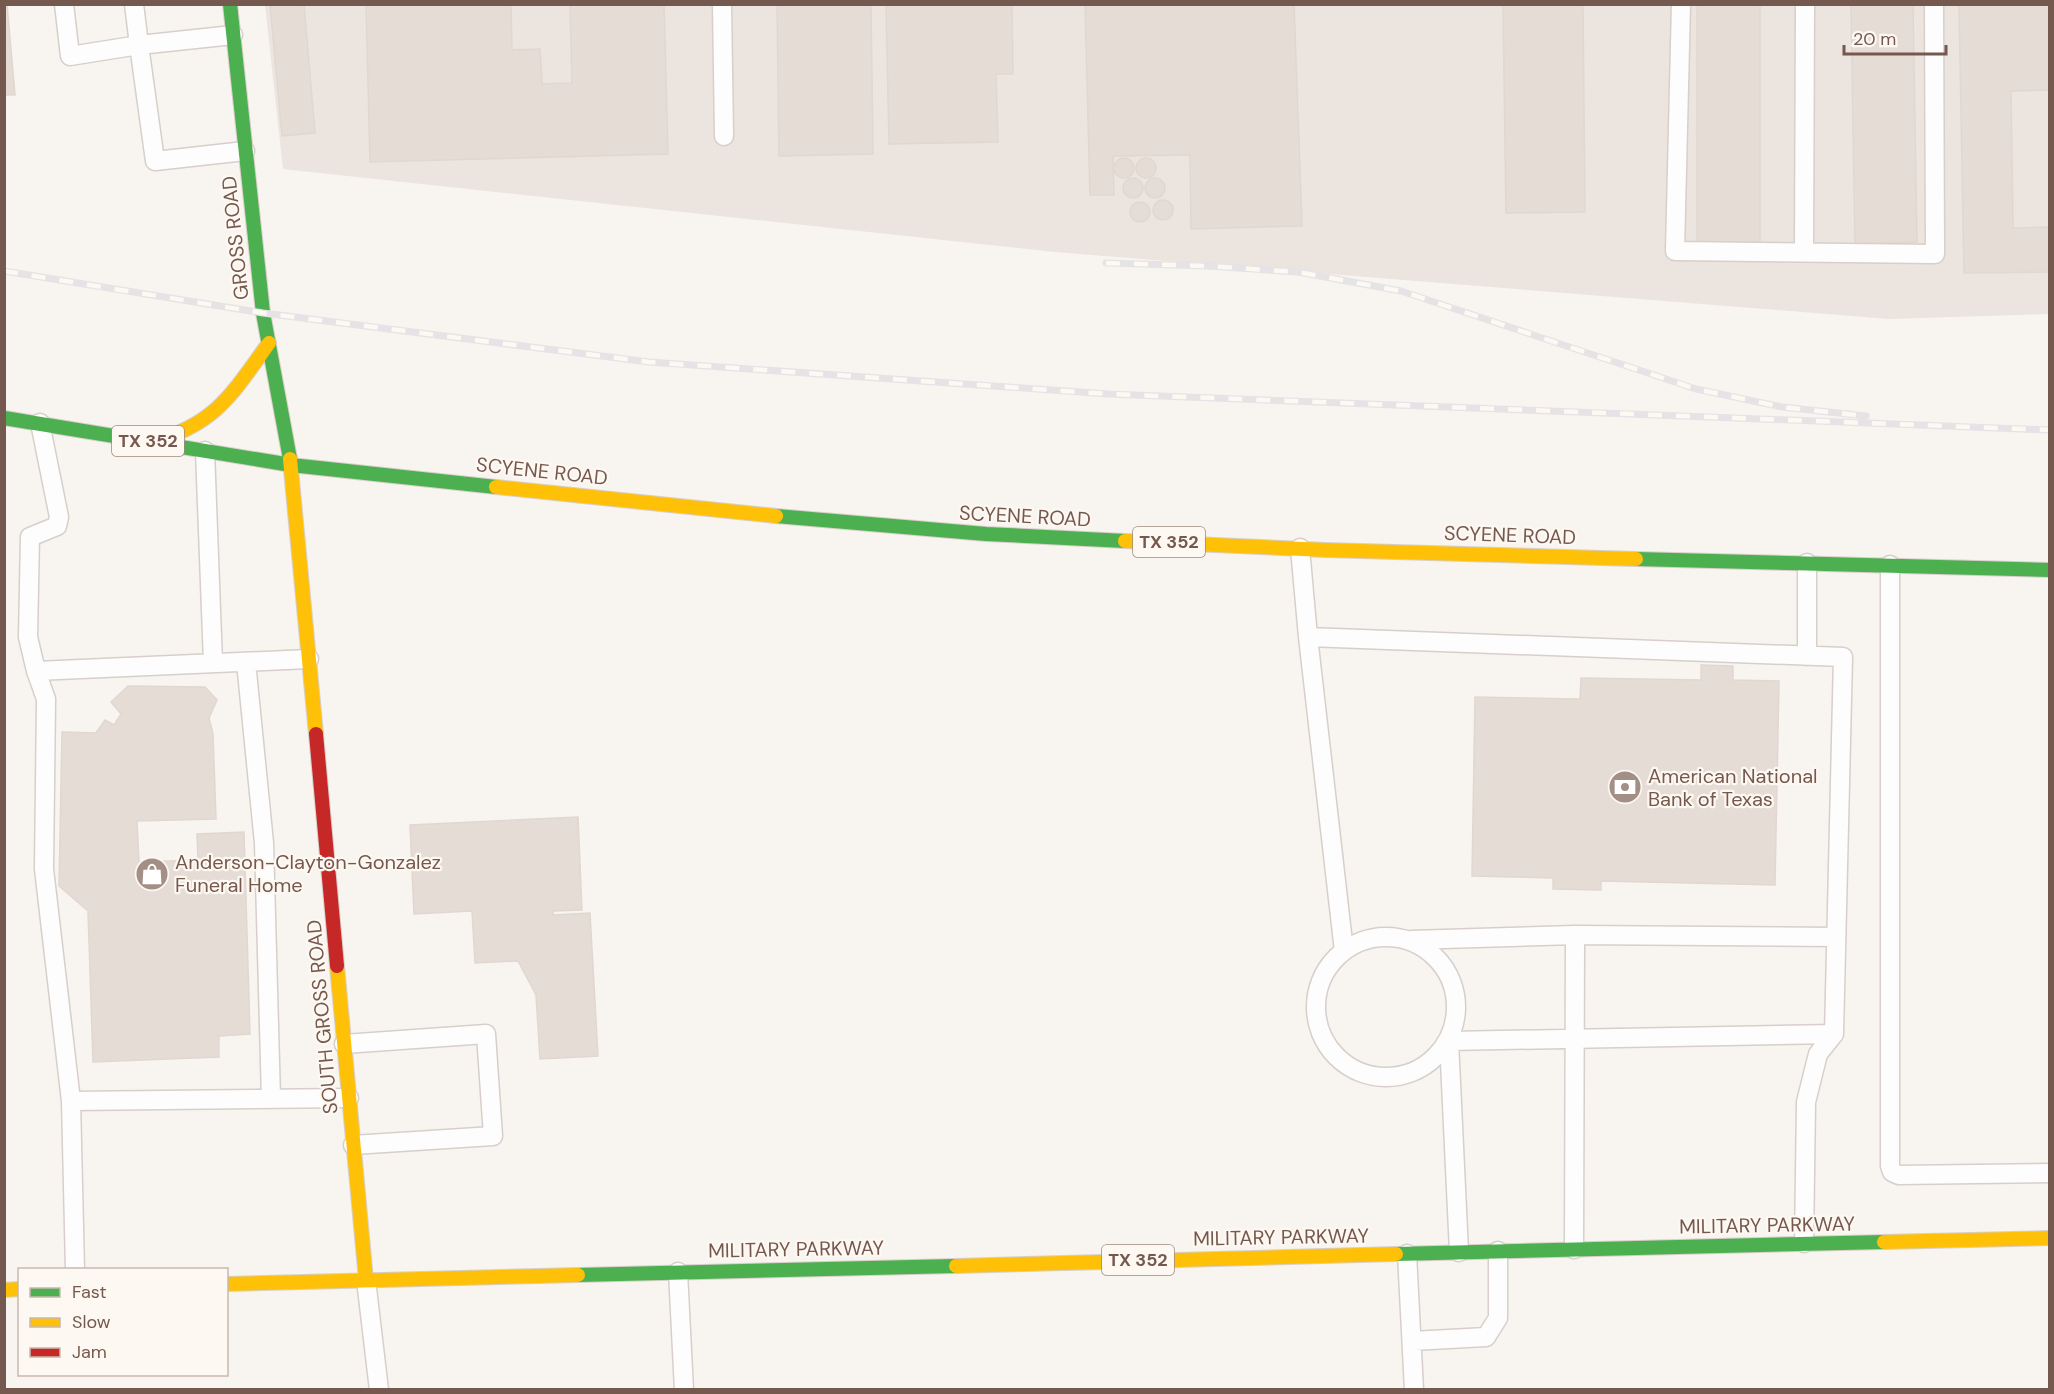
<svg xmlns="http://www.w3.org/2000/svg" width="2054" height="1394" viewBox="0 0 2054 1394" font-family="'DM Sans',sans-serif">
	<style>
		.industrial { fill: #ebe4df }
		.building { fill: #e5dcd6; stroke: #e1d7d1; stroke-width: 1.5 }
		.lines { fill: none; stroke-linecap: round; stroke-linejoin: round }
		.lane-casing { stroke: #d7cfcb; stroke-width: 21 }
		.fast-casing { stroke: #d8cfca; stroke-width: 16 }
		.slow-casing { stroke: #d8cfca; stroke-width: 16 }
		.jam-casing { stroke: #d8cfca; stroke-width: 16 }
		.lane { stroke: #fefdfd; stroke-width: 18 }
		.fast { stroke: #4caf50; stroke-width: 14 }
		.slow { stroke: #ffc107; stroke-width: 14 }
		.jam { stroke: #c62828; stroke-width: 14 }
		.rail-casing { stroke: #e5e3e6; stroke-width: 7 }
		.rail { stroke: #fef8f2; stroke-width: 4.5; stroke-dasharray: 14; stroke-linecap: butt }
		.labels { text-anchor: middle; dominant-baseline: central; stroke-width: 4.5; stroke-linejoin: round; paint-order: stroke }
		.shield { fill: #fef8f2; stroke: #9f897f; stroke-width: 1.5 }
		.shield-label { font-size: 18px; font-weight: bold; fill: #76594e }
		.street-label { font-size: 20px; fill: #76594e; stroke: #fef8f2 }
		.poi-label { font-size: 20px; fill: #76594e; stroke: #fef8f2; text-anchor: start }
	</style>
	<rect width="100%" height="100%" fill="#f8f4ef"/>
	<path class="industrial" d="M265 5H2049V314L1889 319 1055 252 283 169Z"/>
	<path class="building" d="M4 4H7L15 95H4Z
		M270 4H304L315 133 282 136Z
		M366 4H511L512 50 540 49 542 84 572 83 570 4H664L668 154 370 162Z
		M777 4H871L873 154 779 156Z
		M886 4H1012L1013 74H996L998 142 889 144Z
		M1085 4H1294L1302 226 1191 229 1190 155 1113 156 1114 195H1090Z
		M1503 4H1583L1585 212 1506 213Z
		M1697 4H1760V242H1697Z
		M1851 4H1913L1917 242 1855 244Z
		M1959 4H2050V90L2011 91 2013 228 2050 227V272L1964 273Z
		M1136 168a10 10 0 1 1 20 0a10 10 0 1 1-20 0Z
		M1114 168a10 10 0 1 1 20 0a10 10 0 1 1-20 0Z
		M1123 188a10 10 0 1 1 20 0a10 10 0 1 1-20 0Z
		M1145 188a10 10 0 1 1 20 0a10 10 0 1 1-20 0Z
		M1153 210a10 10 0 1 1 20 0a10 10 0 1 1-20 0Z
		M1130 212a10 10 0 1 1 20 0a10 10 0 1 1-20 0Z
		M1701 665 1733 666V680L1779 681 1775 885 1601 881V890L1553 889V878L1472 876 1475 697 1580 699 1581 678 1701 680Z
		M128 686 205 687 217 700 209 718 213 734 216 819 137 821 139 862 198 860 197 834 244 832 250 1034 219 1036V1057L93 1062 88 911 59 886 62 732 96 733 105 720 114 725 121 714 111 702Z
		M578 817 582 910 553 911V915L590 913 598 1056 540 1059 536 995 518 961 475 963 472 911 414 914 410 825Z"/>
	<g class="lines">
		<g class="lane-casing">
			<path id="lane" d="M64 4 70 56 139 45 155 161 245 151
				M134 4 139 45 233 35
				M722 4 724 136
				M1681 4 1675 251 1935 254 1934 4
				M1804 252 1805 4
				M205 451 213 663
				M1300 548 1308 637
				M1807 563V656
				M1890 565V1166L1892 1172 1899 1175 2050 1173
				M246 662 264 843 271 1099
				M36 671 28 637 30 537 57 526 59 517 40 423
				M1316 1007a70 70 0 1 1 140 0a70 70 0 1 1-140 0Z
				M1411 940 1575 935
				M1344 951 1308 637 1843 657 1834 1034 1449 1041 1459 1252
				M344 1044 486 1034 493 1136 353 1145
				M71 1101 44 869 46 699 36 671 309 659
				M1804 1243 1806 1102 1818 1054 1834 1034
				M1574 1249 1575 935 1836 937
				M1407 1254 1414 1390
				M75 1270 71 1101 349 1098
				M678 1272 684 1390
				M366 1280 379 1390
				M1412 1341 1486 1337 1498 1318V1251"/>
		</g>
		<g class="fast-casing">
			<path id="fast" d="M230 4 263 313 290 459
				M4 418 291 465 496 487
				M776 516 986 534 1125 541
				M1636 559 2050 570
				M1396 1254 1884 1242
				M578 1275 956 1266"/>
		</g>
		<g class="slow-casing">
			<path id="slow" d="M152 442C216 424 232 394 269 343
				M290 459 316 734
				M496 487 776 516
				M1125 541 1325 550 1636 559
				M337 966 366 1280
				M1884 1242 2050 1238
				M956 1266 1396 1254
				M226 1284 578 1275
				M4 1290 20 1289"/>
		</g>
		<g class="jam-casing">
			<path id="jam" d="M316 734 337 966"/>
		</g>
		<use href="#lane" class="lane"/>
		<use href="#fast" class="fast"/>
		<use href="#slow" class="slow"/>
		<use href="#jam" class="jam"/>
		<g class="rail-casing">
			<path id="rail" d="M1106 263 1208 266 1298 272 1401 291 1696 389 1782 407 1866 416
				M4 271 263 313 649 362 1108 394 2050 430"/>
		</g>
		<use href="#rail" class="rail"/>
	</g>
	<defs>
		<g id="bank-disc" transform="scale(1.725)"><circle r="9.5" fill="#a48f86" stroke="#fef8f2"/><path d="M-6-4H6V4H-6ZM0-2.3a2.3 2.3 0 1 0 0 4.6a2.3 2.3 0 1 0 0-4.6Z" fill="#fff"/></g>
		<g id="shop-disc" transform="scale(1.725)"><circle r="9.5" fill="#a48f86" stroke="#fef8f2"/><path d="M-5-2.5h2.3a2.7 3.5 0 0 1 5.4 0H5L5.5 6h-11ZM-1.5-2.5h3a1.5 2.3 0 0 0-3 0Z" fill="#fff"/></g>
	</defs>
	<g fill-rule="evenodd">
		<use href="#bank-disc" x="1625" y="787"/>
		<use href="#shop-disc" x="152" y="874"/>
	</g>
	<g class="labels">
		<g class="shield">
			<rect x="112" y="426" width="72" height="30" rx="4.5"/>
			<rect x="1133" y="527" width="72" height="30" rx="4.5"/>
			<rect x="1102" y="1245" width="72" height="30" rx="4.5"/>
		</g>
		<g class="shield-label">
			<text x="148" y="441">TX 352</text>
			<text x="1169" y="542">TX 352</text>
			<text x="1138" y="1260">TX 352</text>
		</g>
		<g class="street-label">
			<text transform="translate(235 238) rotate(-96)">GROSS ROAD</text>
			<text transform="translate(542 471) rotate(6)">SCYENE ROAD</text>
			<text transform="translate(1025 516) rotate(3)">SCYENE ROAD</text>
			<text transform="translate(1510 535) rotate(2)">SCYENE ROAD</text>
			<text transform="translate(322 1017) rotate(-95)">SOUTH GROSS ROAD</text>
			<text transform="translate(1767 1225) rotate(-1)">MILITARY PARKWAY</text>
			<text transform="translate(1281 1237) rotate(-1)">MILITARY PARKWAY</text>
			<text transform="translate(796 1249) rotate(-1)">MILITARY PARKWAY</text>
		</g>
		<g class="poi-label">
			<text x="1648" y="776">American National<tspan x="1648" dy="23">Bank of Texas</tspan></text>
			<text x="175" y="862">Anderson-Clayton-Gonzalez<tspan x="175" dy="23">Funeral Home</tspan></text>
		</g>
	</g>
	<rect width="2054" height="1394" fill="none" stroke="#76594e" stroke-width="12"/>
	<rect x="18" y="1268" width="210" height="108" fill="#fef8f2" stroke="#c8b8b0" stroke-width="1.5"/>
	<rect x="30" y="1288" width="30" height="9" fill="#4caf50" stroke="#c8b8b0" stroke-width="1.5"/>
	<text x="72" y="1298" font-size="18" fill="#76594e">Fast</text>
	<rect x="30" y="1318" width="30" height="9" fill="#ffc107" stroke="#c8b8b0" stroke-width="1.5"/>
	<text x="72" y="1328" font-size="18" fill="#76594e">Slow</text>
	<rect x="30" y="1348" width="30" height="9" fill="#c62828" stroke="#c8b8b0" stroke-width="1.5"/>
	<text x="72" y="1358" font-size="18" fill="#76594e">Jam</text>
	<path d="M1844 45v9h102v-9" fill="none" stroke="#76594e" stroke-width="3"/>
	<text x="1853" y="45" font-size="18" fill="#76594e" stroke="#fef8f2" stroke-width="4.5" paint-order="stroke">20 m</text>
</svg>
